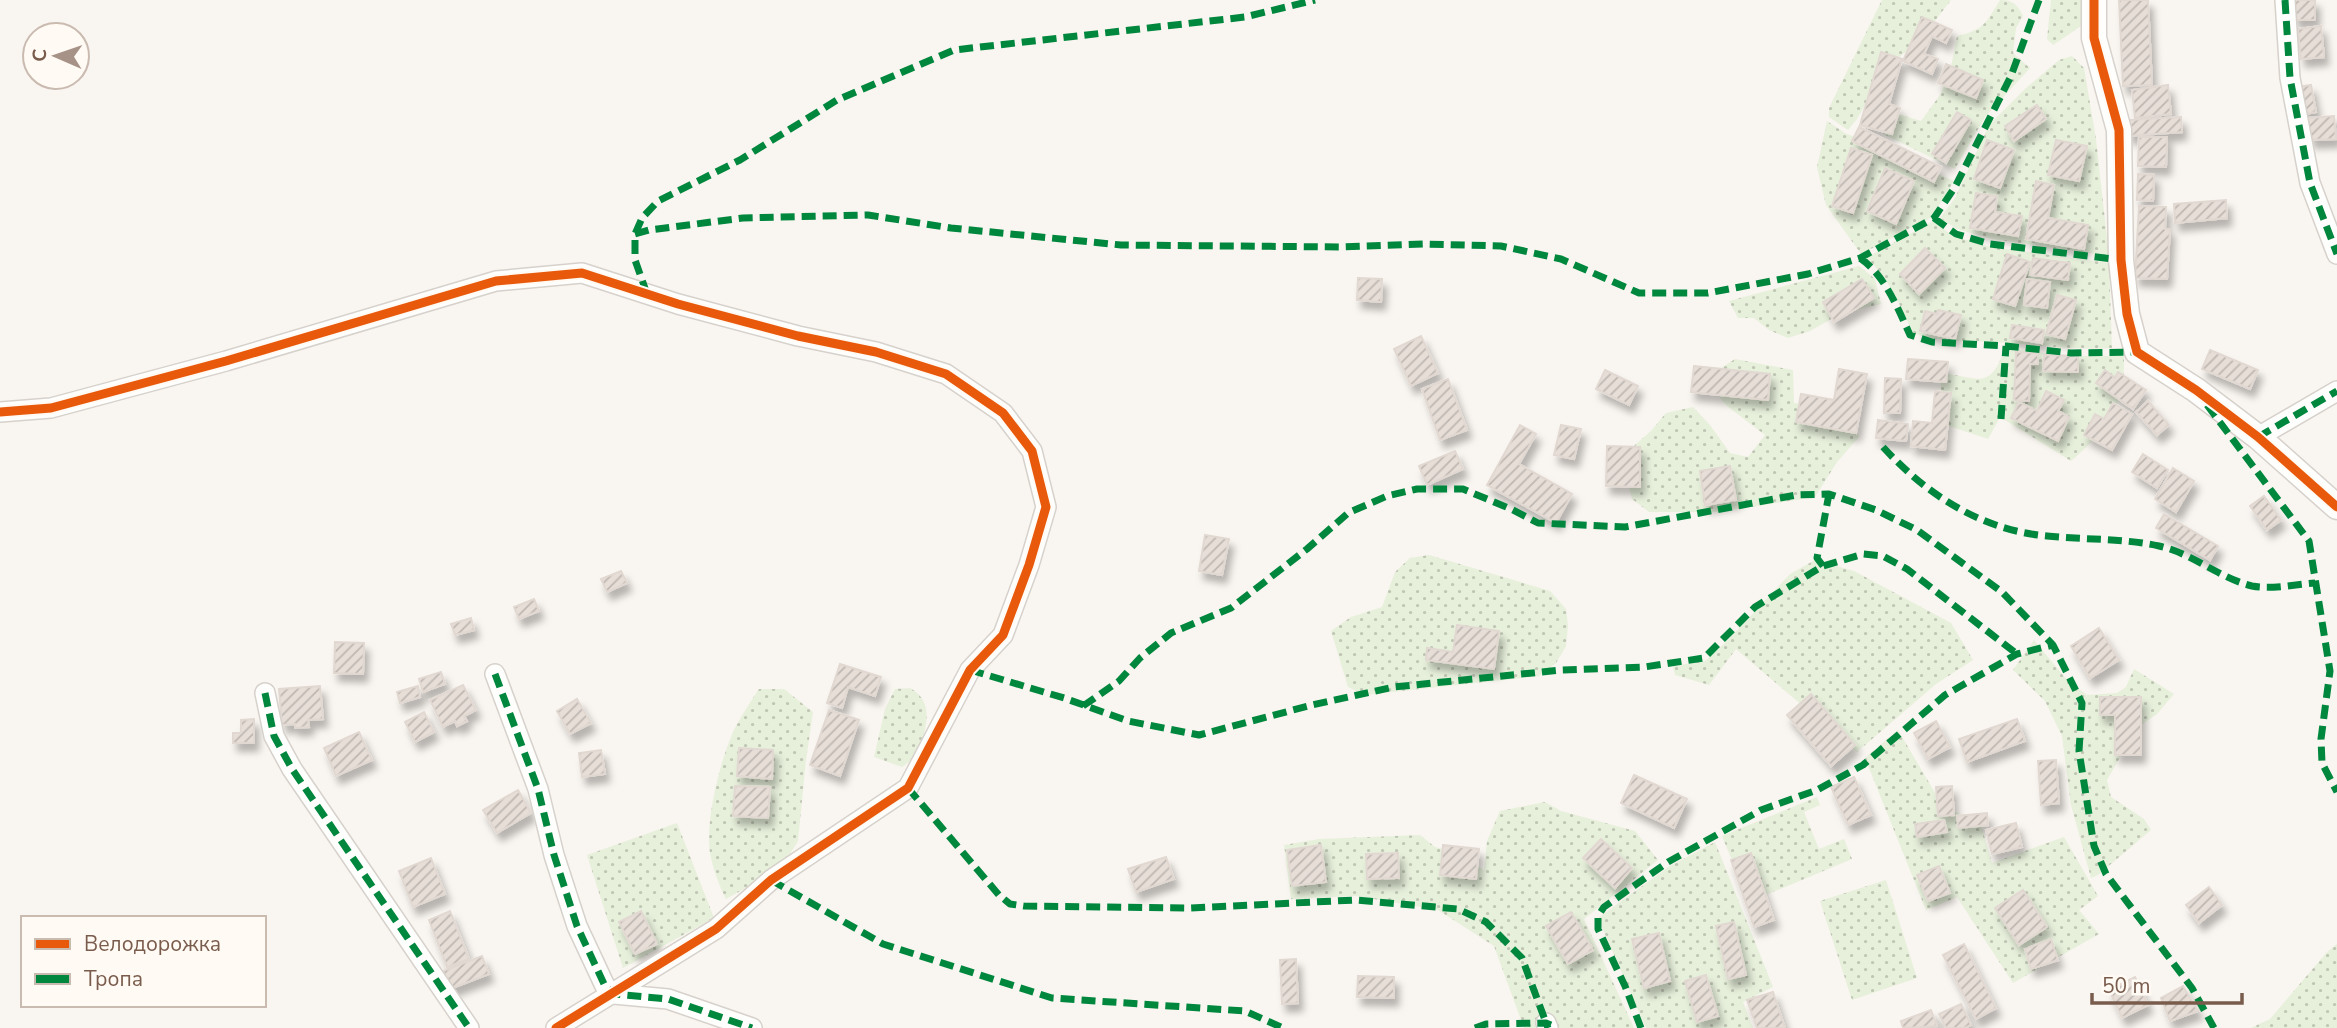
<svg xmlns="http://www.w3.org/2000/svg" width="2337" height="1028" viewBox="0 0 2337 1028" font-family="'Nunito Sans',sans-serif">
	<style>
		.green { fill: url(#green-dots) }
		.building { fill: url(#building-hatch); stroke: #e2d8d2; stroke-width: 2; filter: url(#shadow) }
		.lines { fill: none; stroke-linecap: round; stroke-linejoin: round }
		.minor-casing { stroke: #d7d1cb; stroke-width: 22 }
		.tertiary-casing { stroke: #d7d1cb; stroke-width: 27 }
		.minor { stroke: #fefefd; stroke-width: 19 }
		.tertiary { stroke: #fefefd; stroke-width: 24 }
		.quiet { stroke: #00873e; stroke-width: 7; stroke-dasharray: 14 7; stroke-linecap: butt }
		.cycleway-casing { stroke: #fffaf3; stroke-width: 13 }
		.cycleway { stroke: #e8590c; stroke-width: 9 }
	</style>
	<defs>
		<pattern id="green-dots" width="8" height="8" patternUnits="userSpaceOnUse" patternTransform="scale(1.75)"><rect width="8" height="8" fill="#e7f0db"/><path d="M2 2h.1M6 6h.1" fill="none" stroke="#c0c6b4" stroke-width="1.8" stroke-linecap="round"/></pattern>
		<pattern id="building-hatch" width="6" height="6" patternUnits="userSpaceOnUse" patternTransform="scale(1.75)"><rect width="6" height="6" fill="#e6ded7"/><path d="M-1 1l2-2M0 6l6-6M5 7l2-2" fill="none" stroke="#bfb7b1"/></pattern>
		<filter id="shadow"><feDropShadow dx="4.5" dy="8" stdDeviation="3.5" flood-color="#0004"/></filter>
	</defs>
	<rect width="100%" height="100%" fill="#f9f5f0"/>
	<path class="green" d="M1882 0H1951L1918 43 1888 65 1857 119 1848 130 1829 117V108Z
		M2000 0C2013 0 2017 4 2023 16L2016 28 2013 53 2030 68 1985 117 1955 169 1883 134 1892 112 1921 121 1940 95 1950 72 1957 36C1984 30 1986 23 2000 0Z
		M2051 0H2085L2084 24 2053 45 2047 39Z
		M2072 56 2084 68 2096 139 2109 256 1992 239 1957 229 1940 218 1955 198 1989 125 2026 88 2059 60Z
		M1827 121 1845 133 1954 181 1932 217 1861 254 1826 205 1817 167Z
		M1933 221 1953 236 1991 247 2109 263 2112 348C2075 350 2046 346 2009 343 1975 340 1945 344 1913 333 1901 307 1888 276 1866 258Z
		M1859 266 1875 279 1881 304 1842 313 1810 331 1788 338 1769 330 1754 318H1738L1729 301Z
		M2005 348 2069 356H2124C2124 367 2124 379 2122 390 2116 419 2093 442 2071 461L2000 417 1988 439 1940 423 1941 373C1978 377 1990 392 2005 348Z
		M1735 359 1793 370 1794 403 1849 416 1859 437 1837 462 1815 497 1718 512H1649L1632 499 1624 466 1628 451 1651 431 1666 413 1693 407 1710 425 1730 453 1748 457 1765 435 1727 406 1704 379Z
		M1429 555 1550 591 1566 609 1568 626 1566 646 1556 663 1539 676 1365 695 1348 687 1331 631 1351 617 1382 607 1395 572 1410 558Z
		M1815 560 1854 571 1951 623 1973 660 1936 684 1857 752 1736 649 1709 685 1675 675 1673 666 1705 661 1728 640 1790 574Z
		M2034 640 2067 680 2087 695 2117 693 2126 687 2134 669 2174 694 2157 714 2137 728 2107 780 2111 797 2144 819 2151 830 2098 875 2091 878 2071 805 2062 736 2045 701 2013 670Z
		M910 688C937 703 924 730 919 755L902 767 874 757 885 709 895 689Z
		M759 689H784L813 712 806 760 798 841 788 857 762 879 726 899C719 885 713 869 710 853 705 819 721 756 736 726 743 713 751 701 759 689Z
		M1898 730 1944 808 1980 821 1992 863 2064 837 2098 896 2079 910 2099 934 2013 983 1957 897 1926 910 1865 758Z
		M1817 797 1820 805 1804 812 1819 849 1844 839 1852 859 1749 902 1722 836Z
		M1545 802 1561 811 1635 831 1658 860 1584 919 1634 1028H1524L1494 946 1438 910 1356 896 1291 899 1284 845 1319 839 1420 835 1435 847 1461 854 1484 870 1487 841 1500 811Z
		M677 823 714 918 623 968 587 855Z
		M1715 842 1773 987 1743 1002 1753 1028H1646L1598 918 1670 866Z
		M1886 880 1917 978 1852 1000 1820 901Z
		M2337 944V1028H2251L2270 1019 2327 952Z"/>
	<path class="building" d="M2119 0H2148L2152 85 2123 86Z
		M2294 0H2315V20H2294Z
		M1922 17 1952 30 1946 43 1932 36 1924 54 1938 59 1932 74 1903 61Z
		M2321 26 2324 57 2301 59 2298 29Z
		M1881 52 1902 59 1889 104 1900 108 1892 134 1860 125Z
		M1946 64 1983 80 1976 98 1938 83Z
		M2168 85 2171 114 2135 118 2132 90Z
		M2311 85 2316 112 2301 115 2297 87Z
		M2037 105 2046 119 2014 141 2005 126Z
		M1957 112 1971 120 1946 163 1932 154Z
		M2334 116 2336 139 2310 140 2308 118Z
		M2181 117 2182 132 2128 136V120Z
		M1859 127 1941 167 1934 182 1852 141Z
		M2139 137H2167L2166 167 2138 166Z
		M1987 140 2014 150 2000 188 1974 179Z
		M2056 140 2087 146 2079 181 2048 175Z
		M1851 148 1872 155 1853 213 1832 206Z
		M1885 168 1914 181 1896 224 1867 211Z
		M2138 174 2154 175 2153 201 2137 200Z
		M2036 181 2054 185 2048 218 2088 225 2084 249 2026 239Z
		M1976 193 1997 196 1995 212 2022 216 2018 236 1970 228Z
		M2226 200 2227 218 2175 223 2174 204Z
		M2139 206 2166 207 2165 229H2170L2167 279 2135 278Z
		M1925 248 1945 268 1919 294 1900 274Z
		M2007 254 2030 262 2015 306 1993 299Z
		M2033 258 2070 263 2068 280 2030 275Z
		M1358 278 1382 279 1381 302 1357 300Z
		M1862 279 1874 298 1834 322 1823 302Z
		M2027 279 2050 282 2047 308 2024 305Z
		M2057 295 2076 300 2065 339 2046 334Z
		M1938 310 1961 315 1955 339 1920 331 1925 311 1937 314Z
		M2012 325 2044 330 2042 343 2010 338Z
		M1421 336 1438 373 1411 386 1394 349Z
		M2210 350 2258 370 2250 389 2202 369Z
		M2016 352 2038 353V364H2030L2029 401 2014 400Z
		M2044 355 2078 356V372L2043 371Z
		M1908 359 1948 362 1946 382 1906 379Z
		M1694 366 1770 374 1768 400 1691 392Z
		M1839 369 1867 374 1856 433 1796 422 1801 394 1834 400Z
		M1605 370 1638 386 1629 405 1596 389Z
		M2105 370 2115 378 2118 372 2146 390 2133 409 2096 383Z
		M1885 378 1901 379 1900 413H1884Z
		M1448 379 1467 430 1440 440 1422 389Z
		M1935 391 1951 393 1945 450 1911 446 1913 421 1932 423Z
		M2046 391 2064 400 2058 411 2069 417 2058 441 2011 418 2019 402 2037 411Z
		M2148 401 2169 425 2157 435 2136 412Z
		M2113 403 2132 414 2112 450 2084 435 2095 414 2104 419Z
		M1878 420 1908 424 1906 441 1876 438Z
		M1520 425 1536 434 1519 464 1572 494 1556 523 1487 485Z
		M1561 425 1581 429 1574 459 1554 455Z
		M1607 446 1640 447V487L1606 486Z
		M1455 451 1463 469 1427 485 1419 466Z
		M2143 454 2168 470 2157 488 2132 472Z
		M1730 466 1736 500 1705 505 1700 471Z
		M2173 468 2194 481 2176 512 2155 499Z
		M2264 496 2281 520 2267 530 2250 506Z
		M2164 514 2218 546 2210 560 2156 528Z
		M1205 535 1229 539 1222 575 1199 571Z
		M621 571 627 583 607 592 601 579Z
		M534 599 539 611 519 619 514 607Z
		M471 618 474 630 455 635 451 624Z
		M1457 625 1499 631 1494 669 1426 660 1427 648 1453 652Z
		M2099 628 2119 660 2090 678 2071 646Z
		M335 642 364 643 363 674 334 673Z
		M840 664 881 677 875 696 848 687 842 708 827 703Z
		M441 672 445 684 423 692 419 679Z
		M463 685 476 710 464 716 467 721 457 726 455 721 443 727 430 700Z
		M320 686 323 719 308 720 309 727 295 728V724L282 725 279 689Z
		M418 686 420 697 400 703 397 692Z
		M1811 694 1855 745 1831 766 1787 715Z
		M2100 697H2141V755H2115V715H2100Z
		M577 699 591 723 570 734 557 711Z
		M829 710 859 720 840 776 810 765Z
		M424 712 434 732 415 742 405 722Z
		M254 719V743H233V733H241V720Z
		M2017 719 2025 741 1967 762 1959 739Z
		M1936 721 1950 747 1928 759 1914 733Z
		M359 732 372 760 336 776 324 748Z
		M739 748 773 750 772 779 737 776Z
		M601 750 605 774 582 777 579 753Z
		M2056 760 2059 803 2041 805 2038 761Z
		M1634 775 1687 799 1674 828 1621 803Z
		M1854 777 1871 815 1848 825 1831 787Z
		M735 786 770 787 768 818 733 816Z
		M1952 786 1954 815 1938 816 1936 787Z
		M518 790 531 813 497 833 483 810Z
		M1987 813 1988 825 1958 828 1957 816Z
		M1944 820 1947 832 1917 837 1915 824Z
		M2016 823 2022 847 1992 854 1986 830Z
		M1601 839 1632 868 1615 888 1583 858Z
		M1321 845 1326 882 1292 886 1287 850Z
		M1443 845 1479 849 1476 879 1440 875Z
		M1398 853 1399 878 1367 879 1366 854Z
		M1751 853 1774 920 1754 927 1731 860Z
		M1166 857 1174 879 1136 892 1128 869Z
		M431 858 445 894 413 907 399 871Z
		M1939 866 1950 893 1928 901 1917 875Z
		M2209 887 2222 905 2199 923 2186 905Z
		M2023 890 2047 927 2019 945 1995 908Z
		M450 911 469 959 447 967 429 920Z
		M641 911 657 944 635 954 619 922Z
		M1571 912 1593 950 1568 964 1546 926Z
		M1734 922 1746 975 1728 979 1716 926Z
		M1659 933 1670 981 1644 988 1632 939Z
		M2051 939 2058 960 2031 969 2025 949Z
		M1964 944 1996 1008 1976 1019 1943 955Z
		M482 956 489 974 450 989 443 971Z
		M1296 959 1298 1003 1282 1004 1280 960Z
		M1706 975 1718 1016 1697 1022 1685 981Z
		M1358 976 1394 977V998L1357 997Z
		M2135 977 2148 1005 2122 1018 2109 990Z
		M2183 986 2198 1011 2170 1021 2161 998Z
		M1773 992 1785 1028H1757L1747 1000Z
		M1961 1004 1971 1025 1965 1028H1946L1939 1014Z
		M1931 1010 1937 1026 1903 1028 1901 1021Z"/>
	<g class="lines">
		<g class="minor-casing">
			<path id="minor" d="M2285 0 2290 78 2310 183 2337 254
				M0 412 51 408 226 361 496 281 582 273 678 304 798 336 876 352 946 374 1003 413 1032 451 1046 507 1029 565 1003 635 970 670 908 788 771 880 716 929 556 1028
				M2258 437 2337 391
				M495 674 538 789 554 855 577 926 605 986 614 994 668 999 752 1028
				M265 693 274 736 292 769 469 1028
				M1546 1023 1548 1028"/>
		</g>
		<g class="tertiary-casing">
			<path id="tertiary" d="M2094 0V38L2119 130 2121 260 2127 314 2137 352 2196 390 2258 437 2337 507"/>
		</g>
		<use href="#minor" class="minor"/>
		<use href="#tertiary" class="tertiary"/>
		<path class="quiet" d="M2285 0 2290 78 2310 183 2337 254
			M1934 218 1956 234 1990 244 2121 260
			M635 234 649 230 743 218 868 215 951 228 1121 245 1342 247 1424 244 1501 246 1561 259 1639 293H1708L1808 274 1860 258 1934 218 1955 187 2011 76 2039 0
			M1860 258C1885 275 1898 309 1910 335L1932 342 2006 346 2071 353 2137 352
			M647 294 635 260V234L642 218 658 201 740 160 837 100 954 50 1245 17 1315 0
			M2207 405 2309 541 2330 671 2321 739 2322 763 2337 792
			M2001 419 2006 346
			M2258 437 2337 391
			M1883 447C1927 495 1981 530 2047 536 2085 540 2122 538 2159 546 2192 553 2219 578 2252 586 2271 590 2296 584 2315 583
			M1823 566 1817 558 1829 494
			M970 670 1064 698 1128 721 1199 735 1312 705 1394 687 1561 670 1644 667 1704 658 1755 607 1823 566 1863 554 1883 556 1907 569 2017 654
			M495 674 538 789 554 855 577 926 605 986 614 994 668 999 752 1028
			M265 693 274 736 292 769 469 1028
			M1083 706 1119 681 1140 658 1171 633 1231 608 1307 549 1348 513 1387 496 1417 489H1463L1511 509 1538 523 1625 527 1796 495 1829 494 1876 510 1917 530 2002 592 2053 645
			M908 788 999 895 1010 904 1024 906 1191 908 1355 900 1458 909 1486 922 1522 958 1548 1028
			M771 880 883 944 1052 998 1245 1011 1283 1028
			M1475 1028 1486 1024 1546 1023 1551 1025
			M1641 1028 1625 986 1598 929V916L1604 907 1668 862 1761 810 1817 790 1863 765 1945 695 2017 654 2053 645 2082 703 2079 751 2094 846 2106 874 2192 988 2214 1028"/>
		<g class="cycleway-casing">
			<path id="cycleway" d="M2094 0V38L2119 130 2121 260 2127 314 2137 352 2196 390 2258 437 2337 507
				M0 412 51 408 226 361 496 281 582 273 678 304 798 336 876 352 946 374 1003 413 1032 451 1046 507 1029 565 1003 635 970 670 908 788 771 880 716 929 556 1028"/>
		</g>
		<use href="#cycleway" class="cycleway"/>
	</g>
	<rect x="21" y="916" width="245" height="91" fill="#fffaf3" stroke="#cabbb1" stroke-width="2"/>
	<rect x="35" y="939" width="35" height="10" fill="#e8590c" stroke="#cabbb1" stroke-width="2"/>
	<text x="84" y="951" font-size="21" fill="#7a5c4d">Велодорожка</text>
	<rect x="35" y="974" width="35" height="10" fill="#00873e" stroke="#cabbb1" stroke-width="2"/>
	<text x="84" y="986" font-size="21" fill="#7a5c4d">Тропа</text>
	<g transform="translate(56 56) rotate(272)"><circle r="33" fill="#fffaf3" stroke="#cabbb1" stroke-width="2"/>
	<path d="M0-5L12 26L0 18L-12 26Z" fill="#a69286"/>
	<text y="-10" font-size="19" font-weight="bold" text-anchor="middle" fill="#7a5c4d">С</text>
	</g>
	<path d="M2092 993v10h150v-10" fill="none" stroke="#7a5c4d" stroke-width="3.5"/>
	<text x="2102" y="993" font-size="21" fill="#7a5c4d" stroke="#fffaf3" stroke-width="5" paint-order="stroke">50 m</text>
</svg>
